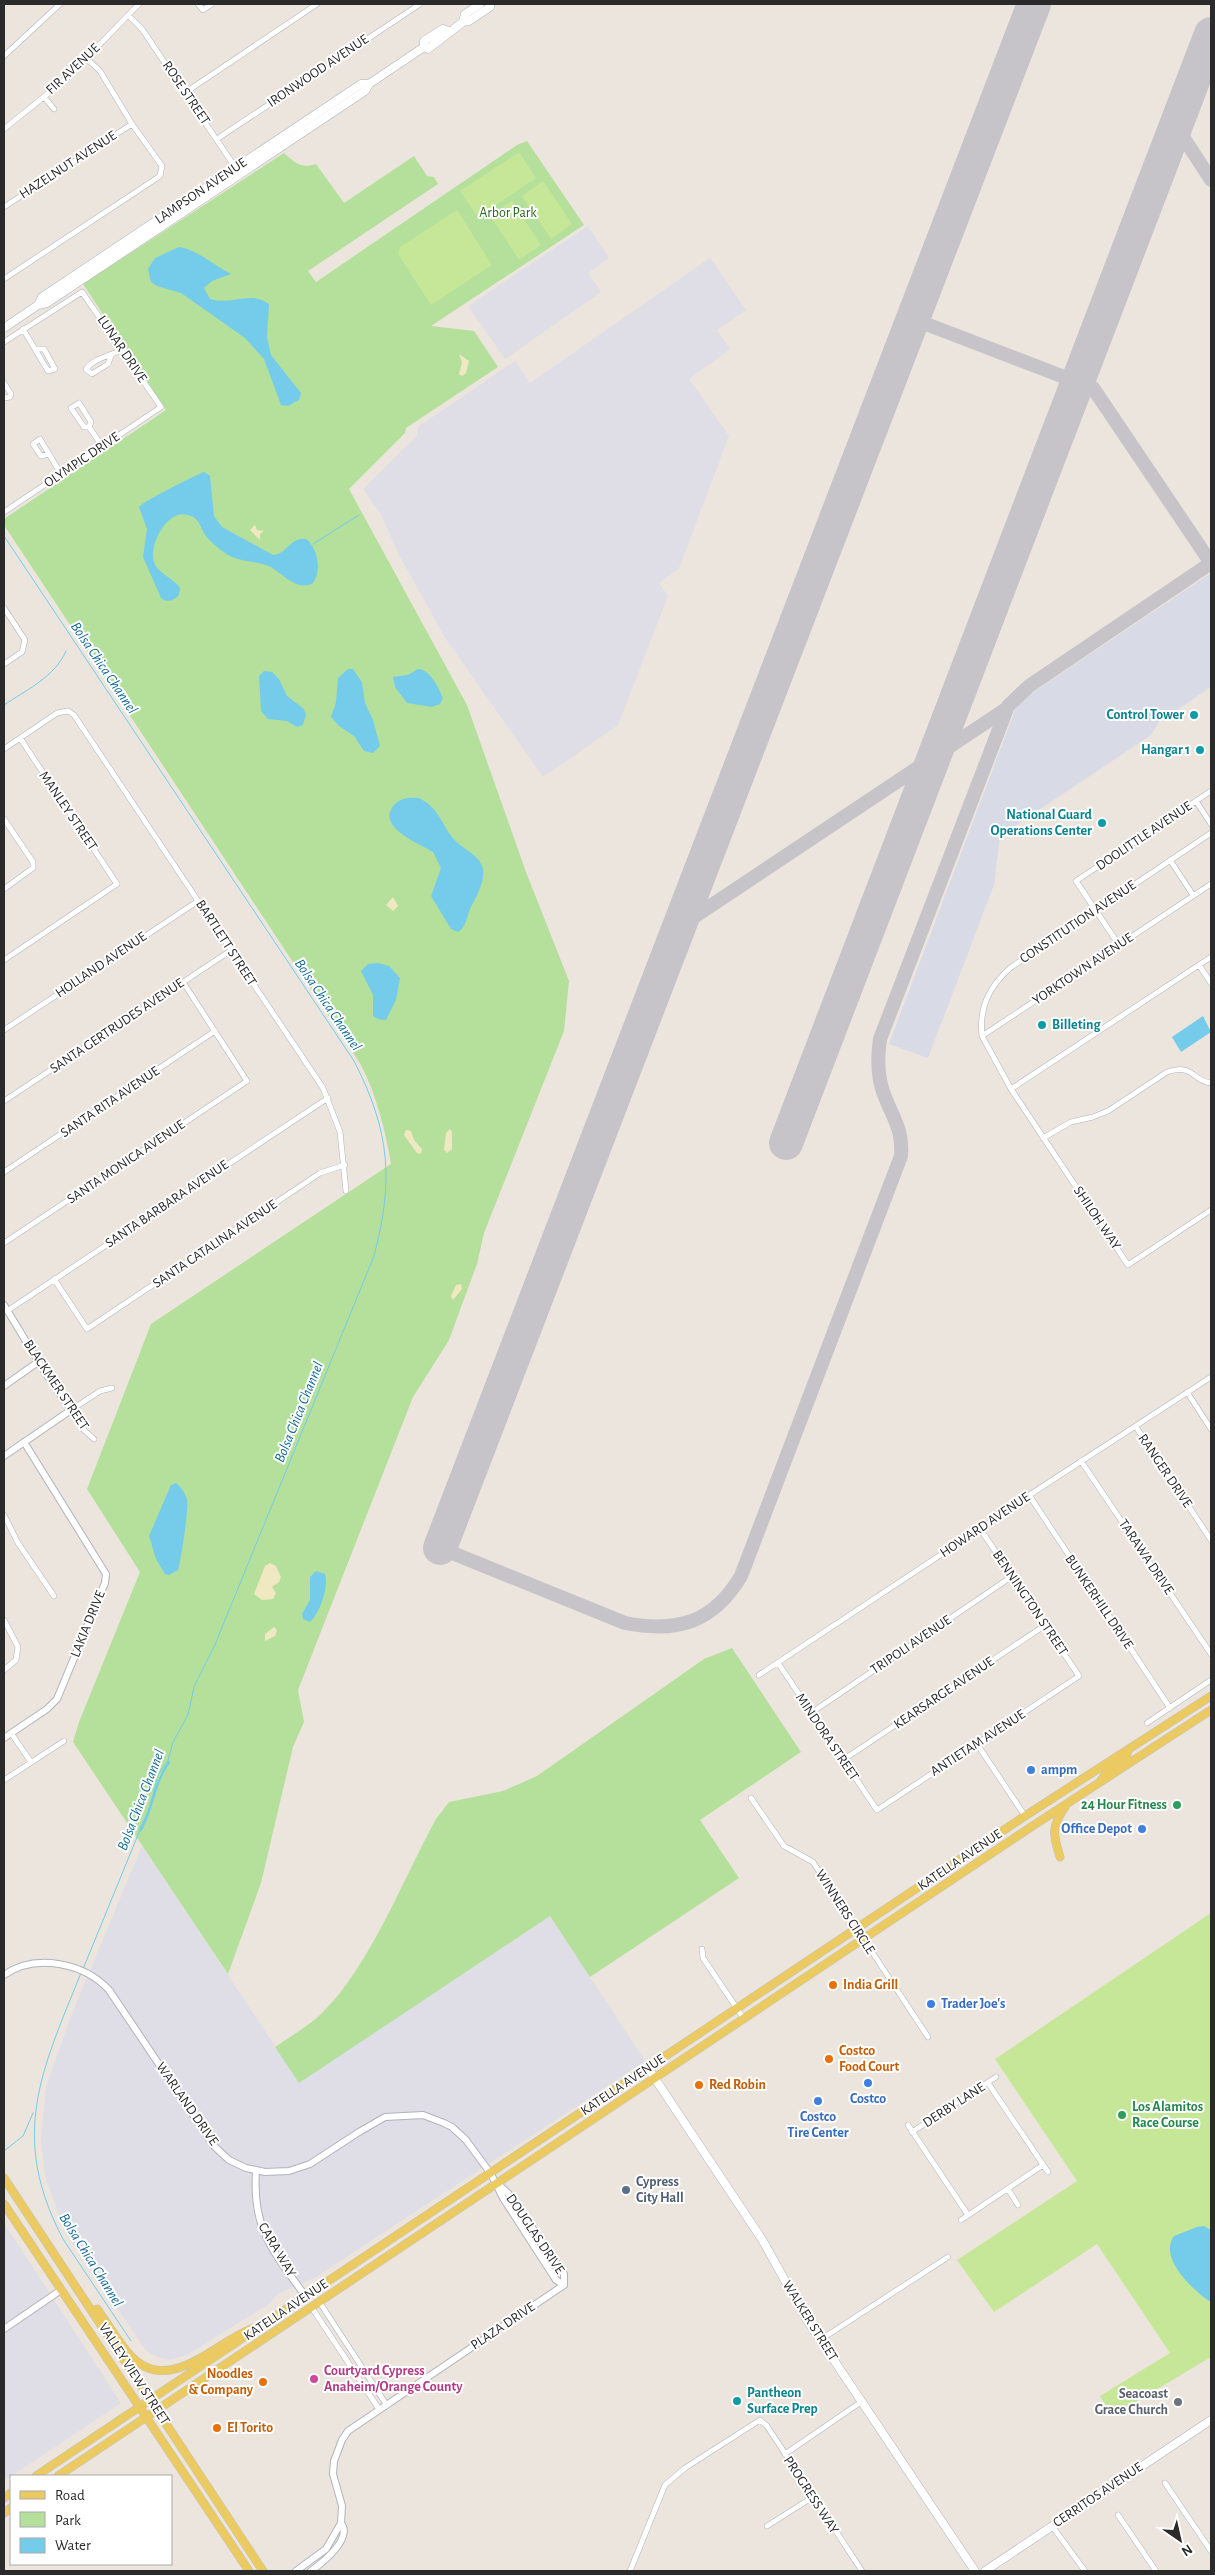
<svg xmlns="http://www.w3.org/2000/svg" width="1215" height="2575" viewBox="0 0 1215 2575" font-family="'Alegreya Sans',sans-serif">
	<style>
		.industrial { fill: #dfdde5 }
		.airport { fill: #d8dae5 }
		.green { fill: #b4e09b }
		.sand { fill: #f0e8c1 }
		.pitch { fill: #c6e797 }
		.water { fill: #74ccea }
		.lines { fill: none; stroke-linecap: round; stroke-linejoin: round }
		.stream { stroke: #74ccea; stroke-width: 1 }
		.taxiway { stroke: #c6c4c8; stroke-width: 14 }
		.runway { stroke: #c6c4c8; stroke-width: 34 }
		.minor-casing { stroke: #b0b3be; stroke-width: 6 }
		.tertiary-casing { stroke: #b0b3be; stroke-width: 8 }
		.secondary-casing { stroke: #b0b3be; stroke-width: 9 }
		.primary-casing { stroke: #c3c3c3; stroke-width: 9 }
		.minor { stroke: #fff; stroke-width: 5 }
		.tertiary { stroke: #fff; stroke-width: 6 }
		.secondary { stroke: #fff; stroke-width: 8 }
		.primary { stroke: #ebca62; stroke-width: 8 }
		.culture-dot { fill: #0f9aa8; stroke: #fff; stroke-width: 2 }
		.shop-dot { fill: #3f7fe0; stroke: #fff; stroke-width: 2 }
		.leisure-dot { fill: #2e9e5b; stroke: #fff; stroke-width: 2 }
		.food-dot { fill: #e8710a; stroke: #fff; stroke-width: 2 }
		.service-dot { fill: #5c6f8a; stroke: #fff; stroke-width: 2 }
		.hotel-dot { fill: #d1479c; stroke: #fff; stroke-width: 2 }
		.worship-dot { fill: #6b7280; stroke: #fff; stroke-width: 2 }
		.labels { text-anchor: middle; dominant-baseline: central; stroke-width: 4; stroke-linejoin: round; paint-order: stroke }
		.street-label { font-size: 14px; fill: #2a2a2a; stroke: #fff }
		.park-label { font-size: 14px; fill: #2c651d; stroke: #fff }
		.culture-label { font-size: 14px; font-weight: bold; fill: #0d838f; stroke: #fff; text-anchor: end }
		.shop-label { font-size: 14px; font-weight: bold; fill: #366cbe; stroke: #fff; text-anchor: start }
		.leisure-label { font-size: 14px; font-weight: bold; fill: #27864d; stroke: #fff; text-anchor: end }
		.food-label { font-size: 14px; font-weight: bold; fill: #c56008; stroke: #fff; text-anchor: start }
		.service-label { font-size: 14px; font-weight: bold; fill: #4e5e75; stroke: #fff; text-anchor: start }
		.hotel-label { font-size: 14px; font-weight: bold; fill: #b23c85; stroke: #fff; text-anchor: start }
		.worship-label { font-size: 14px; font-weight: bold; fill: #5b616d; stroke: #fff; text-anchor: end }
		.water-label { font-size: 15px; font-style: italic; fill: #126a96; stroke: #fff }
	</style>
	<rect width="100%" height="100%" fill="#ece5dd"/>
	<path class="industrial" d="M588 226 609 258 588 273 601 292 505 359 468 306Z
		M710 258 746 310 717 330 730 349 689 379 729 436 679 568 659 583 668 596 618 725 543 777 446 639 399 555 381 514 363 489 417 436 418 427 515 361 530 383Z
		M142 1846 299 2082 550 1916 645 2061 316 2277 278 2294 269 2304 187 2355 168 2360 155 2356 146 2350 66 2234 45 2176 41 2139 46 2087 71 2016Z
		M4 2223 121 2403 4 2481Z"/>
	<path class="airport" d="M1211 573V687L1159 722 1151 735 1000 836 994 885 928 1058 889 1044 1016 708 1026 697Z"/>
	<path class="green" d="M527 141 584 225 431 326 474 331 498 367 406 428 405 433 349 489 467 705 526 872 569 981 564 1031 484 1233 477 1264 449 1340 413 1397 298 1690 304 1722 293 1747 261 1883 228 1974 73 1742 79 1722 140 1572 87 1489 151 1324 391 1164C385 1129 377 1097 361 1065L4 525V519L166 410 83 284 284 153C295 163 301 169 316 164L344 203 414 156 427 176 434 177 438 184 308 271 316 282 517 145Z
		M732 1648 801 1752 700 1820 739 1878 590 1977 550 1916 299 2083 275 2047C291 2036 309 2026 322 2013 370 1966 403 1879 436 1819L449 1802 503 1791 537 1776 704 1659Z"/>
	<path class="sand" d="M459 354 469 361 466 373 462 376 459 374 462 362Z
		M255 525 257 530 264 531 260 534V540L250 530Z
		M393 897 398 906 393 911 386 905Z
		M450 1129 452 1132V1149L447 1153 444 1150 446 1133Z
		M406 1130 411 1131 414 1140 422 1149 421 1154 417 1153 404 1135Z
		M461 1284 462 1289 453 1300 451 1296 456 1285Z
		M270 1563 276 1566 281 1577 279 1582 272 1587 276 1593 273 1599 262 1600 254 1594 265 1566Z
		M274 1627 277 1630 275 1636 265 1641V1634Z"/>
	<path class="pitch" d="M519 152 536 178 478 217 460 191Z
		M543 181 572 224 551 239 522 196Z
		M512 201 541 245 519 260 490 216Z
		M457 210 492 265 431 305 398 254 400 247Z
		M1211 1913V2357L1112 2416 1100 2396 1170 2353 1097 2244 994 2312 957 2260 1077 2181 995 2059Z"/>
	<path class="water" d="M179 247C198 250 213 265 231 274L212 281 204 288 210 299C231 306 250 290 269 304L267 337 271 355 301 393 299 400 288 406 281 405 264 359 245 338 181 293 157 286 151 282 148 269 155 258Z
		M204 472 210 476 214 516 222 527 273 555C287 554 291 536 306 539 318 548 322 571 313 583 295 593 281 570 266 565 251 560 235 562 222 551 217 547 210 541 206 536 201 530 200 520 193 517 170 503 148 544 154 562 158 574 174 578 180 588L179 595C174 601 167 603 161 598L143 557 147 529 139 507C142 502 196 475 204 472Z
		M348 669H353L362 682 365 703 373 720 380 746 373 753 364 751 354 736 339 726 331 717 336 702 338 678Z
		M418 669C431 670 438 687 443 698L440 704 432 707 407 703 395 687 393 677 408 675Z
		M264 671 272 672 279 679 287 696 304 709 306 715 303 725 297 727 287 721 268 719 261 711 259 676Z
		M419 798C442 809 442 830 459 844 468 852 480 856 483 869 485 882 476 897 470 909 467 917 466 927 458 932L451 929 431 896 441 868 433 852C420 844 375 827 394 805 400 798 410 797 419 798Z
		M378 963 389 966 400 978 396 1000 386 1020 378 1019 373 1016V995L361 971 368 964Z
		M1203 1016 1211 1032 1181 1052 1172 1037Z
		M176 1483C181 1487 185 1493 187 1499 189 1507 181 1561 178 1570L169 1575 165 1574 156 1559 149 1536 171 1485Z
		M316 1571 325 1574C329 1587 320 1613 310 1622L303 1619 302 1614 310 1600V1577Z
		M169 1760 170 1763C155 1783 154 1810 141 1832L139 1829C152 1807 154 1781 169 1760Z
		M1204 2226 1211 2230V2300L1209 2301C1193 2290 1158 2258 1174 2236L1197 2227Z"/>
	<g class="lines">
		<path class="stream" d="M4 536 354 1061C390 1131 394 1180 374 1256L214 1647 194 1687 188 1715 173 1742 168 1760 158 1775 149 1811
			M313 544 359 515
			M4 705C26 690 55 677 66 651
			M83 1969 140 1830
			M81 1973C41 2072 9 2136 63 2239L131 2341
			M4 2151 23 2136 33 2113"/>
		<path class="taxiway" d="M1176 126 1211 180
			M913 319 1093 388 1211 563
			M679 927 1006 709
			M440 1548 625 1623C677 1633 713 1623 741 1576L901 1156C903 1130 894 1120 885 1097 877 1078 877 1059 880 1039L1008 706 1029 686 1211 563"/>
		<path class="runway" d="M786 1143 1211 34
			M440 1548 1034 4"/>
		<g class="minor-casing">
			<path id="minor" d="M198 4 203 10 212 4
				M128 15 142 29 237 170
				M4 56 60 4
				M186 92 317 4
				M44 97 54 109
				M4 129 66 79 139 4
				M217 139 420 4
				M4 207 132 124
				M4 279 160 176 162 166 132 124 100 71 86 58
				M23 329 48 371 55 369 44 349H37
				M4 342 82 292 161 407 4 512
				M111 356 108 364 92 374 86 369C95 357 110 357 122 349
				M4 383 11 394 10 397 4 398
				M89 427H84L71 408 79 403 91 422 89 427 102 446
				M48 454 41 456 33 444 40 439 61 474
				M4 608 25 640 22 652 4 664
				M4 749 57 713 68 711 74 715 323 1088 340 1132 346 1191
				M1196 801 1211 824
				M4 819 33 862V868L4 889
				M1170 860 1193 895
				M1211 884 982 1036 1011 1089 1128 1265 1211 1210
				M1119 945 1076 881 1211 791
				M4 960 117 884 20 738
				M1199 965 1211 983
				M4 1030 198 901
				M982 1036C979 1007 989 987 1010 968L1211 833
				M1011 1089 1211 957
				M4 1101 230 951
				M1043 1138 1071 1122 1093 1117 1108 1111 1167 1072C1194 1063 1192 1081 1211 1083
				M4 1172 215 1031
				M4 1243 247 1081 183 982
				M54 1279 87 1329 320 1173 345 1165
				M7 1311 328 1098
				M1187 1392 1211 1429
				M1136 1427 1211 1540
				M94 1439 84 1430 71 1410 100 1391 112 1388
				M1081 1461 1211 1654
				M1029 1495 1170 1708
				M4 1515 18 1543 54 1596
				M4 1620 18 1647 16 1660 4 1670
				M778 1663 877 1810 1079 1676 981 1530
				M759 1675 969 1536 981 1530 997 1516 1211 1377
				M811 1713 1011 1577
				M1147 1723 1211 1680
				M11 1733 31 1762
				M977 1744 1025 1816
				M843 1760 1044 1626
				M4 1780 64 1741
				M751 1798 784 1846 813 1862 928 2037
				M702 1949 703 1958 744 2019
				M988 2083 1048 2172
				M908 2125 968 2215
				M912 2132 996 2077
				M1008 2189 1018 2205
				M961 2220 1043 2165
				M320 2303 386 2404
				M312 2308 379 2409
				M820 2340 948 2257
				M785 2454 861 2402
				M1165 2483 1211 2551
				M1118 2515 1156 2571
				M767 2526 813 2497
				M1052 2526 1085 2571
				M630 2571 665 2485 685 2468 760 2420 767 2426 862 2571"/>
		</g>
		<g class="tertiary-casing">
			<path id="tertiary" d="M4 1305 44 1371 71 1410 4 1456
				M4 1386 38 1362
				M4 1738 47 1709 57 1699 105 1583 106 1574 24 1442
				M4 1975C36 1953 84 1963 109 1990L214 2146 229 2160 246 2168 265 2172 289 2171 310 2164 359 2132 385 2117 423 2115 444 2123 452 2127 466 2140 491 2174 503 2198 556 2280 564 2285
				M256 2171C252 2230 273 2251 306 2297
				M499 2185 509 2194 564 2274V2285
				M4 2329 61 2290
				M296 2571 326 2549 341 2523 342 2506 333 2474 334 2461 342 2440 348 2431 564 2285
				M311 2571C322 2563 353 2539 341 2523"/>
		</g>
		<g class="secondary-casing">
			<path id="secondary" d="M463 22 465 14 480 4
				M424 47V41L443 29 449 31
				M38 305 42 297 361 84H369
				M4 328 38 305 47 303 365 91 369 84 424 47 428 49 463 22 469 21 490 7V4
				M648 2068 763 2241 807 2320 975 2571
				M985 2571 1211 2420"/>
		</g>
		<g class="primary-casing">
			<path id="primary" d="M1100 1782 1108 1770 1125 1760 1128 1751
				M1060 1857C1053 1835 1051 1827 1065 1807
				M4 2178 263 2571
				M4 2204 249 2571
				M97 2309C108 2324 118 2342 130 2355 169 2398 217 2340 254 2328
				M36 2476 1025 1816 1211 1696
				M58 2476 1031 1827 1211 1710
				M4 2498 11 2493
				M4 2513 11 2508"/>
		</g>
		<use href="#minor" class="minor"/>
		<use href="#tertiary" class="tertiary"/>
		<use href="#secondary" class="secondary"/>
		<use href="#primary" class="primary"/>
	</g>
	<g class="culture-dot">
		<circle cx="1194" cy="715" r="5"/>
		<circle cx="1200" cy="750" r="5"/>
		<circle cx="1102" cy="823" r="5"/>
		<circle cx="1042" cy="1025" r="5"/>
		<circle cx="737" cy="2401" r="5"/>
	</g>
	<g class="shop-dot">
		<circle cx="1031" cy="1770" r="5"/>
		<circle cx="1142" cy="1829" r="5"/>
		<circle cx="931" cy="2004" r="5"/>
		<circle cx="868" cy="2083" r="5"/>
		<circle cx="818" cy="2101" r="5"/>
	</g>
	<g class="leisure-dot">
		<circle cx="1177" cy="1805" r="5"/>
		<circle cx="1122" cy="2115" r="5"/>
	</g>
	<g class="food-dot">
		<circle cx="833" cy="1985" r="5"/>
		<circle cx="829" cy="2059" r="5"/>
		<circle cx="699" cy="2085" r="5"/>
		<circle cx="263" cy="2382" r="5"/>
		<circle cx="217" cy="2428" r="5"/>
	</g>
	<circle class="service-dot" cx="626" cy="2190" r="5"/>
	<circle class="hotel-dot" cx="314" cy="2379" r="5"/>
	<circle class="worship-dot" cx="1178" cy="2402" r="5"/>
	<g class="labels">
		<g class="street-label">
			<text transform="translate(73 69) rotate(-43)">FIR AVENUE</text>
			<text transform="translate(318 71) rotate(-34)">IRONWOOD AVENUE</text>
			<text transform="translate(186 93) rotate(56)">ROSE STREET</text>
			<text transform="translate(68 165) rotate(-33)">HAZELNUT AVENUE</text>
			<text transform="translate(201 191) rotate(-34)">LAMPSON AVENUE</text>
			<text transform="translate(122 349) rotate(56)">LUNAR DRIVE</text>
			<text transform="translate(82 460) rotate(-34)">OLYMPIC DRIVE</text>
			<text transform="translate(68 811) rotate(56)">MANLEY STREET</text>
			<text transform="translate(1144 836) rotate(-34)">DOOLITTLE AVENUE</text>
			<text transform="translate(1078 922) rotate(-34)">CONSTITUTION AVENUE</text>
			<text transform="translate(226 943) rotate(57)">BARTLETT STREET</text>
			<text transform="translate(101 965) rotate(-34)">HOLLAND AVENUE</text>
			<text transform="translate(1083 969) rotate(-34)">YORKTOWN AVENUE</text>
			<text transform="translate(117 1026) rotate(-34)">SANTA GERTRUDES AVENUE</text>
			<text transform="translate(110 1102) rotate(-34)">SANTA RITA AVENUE</text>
			<text transform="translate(126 1162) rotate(-34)">SANTA MONICA AVENUE</text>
			<text transform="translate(167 1204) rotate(-34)">SANTA BARBARA AVENUE</text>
			<text transform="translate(1097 1218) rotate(56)">SHILOH WAY</text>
			<text transform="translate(215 1244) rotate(-34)">SANTA CATALINA AVENUE</text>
			<text transform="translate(56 1385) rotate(56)">BLACKMER STREET</text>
			<text transform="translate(1165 1471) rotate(56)">RANGER DRIVE</text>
			<text transform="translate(985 1525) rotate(-34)">HOWARD AVENUE</text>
			<text transform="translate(1146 1557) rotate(56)">TARAWA DRIVE</text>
			<text transform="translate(1099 1602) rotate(56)">BUNKERHILL DRIVE</text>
			<text transform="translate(1030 1603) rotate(56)">BENNINGTON STREET</text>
			<text transform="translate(88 1624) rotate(-68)">LAKIA DRIVE</text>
			<text transform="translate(911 1645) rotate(-34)">TRIPOLI AVENUE</text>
			<text transform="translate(944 1693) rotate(-34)">KEARSARGE AVENUE</text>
			<text transform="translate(827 1737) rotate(56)">MINDORA STREET</text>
			<text transform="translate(978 1743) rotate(-33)">ANTIETAM AVENUE</text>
			<text transform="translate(960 1860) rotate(-34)">KATELLA AVENUE</text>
			<text transform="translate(845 1912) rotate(57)">WINNERS CIRCLE</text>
			<text transform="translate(623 2085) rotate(-34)">KATELLA AVENUE</text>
			<text transform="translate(187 2104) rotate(55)">WARLAND DRIVE</text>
			<text transform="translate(954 2105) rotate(-33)">DERBY LANE</text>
			<text transform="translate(535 2234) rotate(56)">DOUGLAS DRIVE</text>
			<text transform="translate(277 2250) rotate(59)">CARA WAY</text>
			<text transform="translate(286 2310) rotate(-34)">KATELLA AVENUE</text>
			<text transform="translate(810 2321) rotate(58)">WALKER STREET</text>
			<text transform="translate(503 2326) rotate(-34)">PLAZA DRIVE</text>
			<text transform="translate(134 2374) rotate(57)">VALLEY VIEW STREET</text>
			<text transform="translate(811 2495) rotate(57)">PROGRESS WAY</text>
			<text transform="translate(1098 2495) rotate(-34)">CERRITOS AVENUE</text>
		</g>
		<g class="park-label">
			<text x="508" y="213">Arbor Park</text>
		</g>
		<g class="culture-label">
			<text x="1184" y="715">Control Tower</text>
			<text x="1190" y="750">Hangar 1</text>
			<text x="1092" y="815">National Guard<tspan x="1092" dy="16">Operations Center</tspan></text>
			<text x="1052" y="1025" text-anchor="start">Billeting</text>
			<text x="747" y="2393" text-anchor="start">Pantheon<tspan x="747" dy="16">Surface Prep</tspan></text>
		</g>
		<g class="shop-label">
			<text x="1041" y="1770">ampm</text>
			<text x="1132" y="1829" text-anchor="end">Office Depot</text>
			<text x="941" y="2004">Trader Joe's</text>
			<text x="868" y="2099" text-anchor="middle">Costco</text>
			<text x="818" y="2117" text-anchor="middle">Costco<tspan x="818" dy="16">Tire Center</tspan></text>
		</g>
		<g class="leisure-label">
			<text x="1167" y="1805">24 Hour Fitness</text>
			<text x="1132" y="2107" text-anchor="start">Los Alamitos<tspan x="1132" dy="16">Race Course</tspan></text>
		</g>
		<g class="food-label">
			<text x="843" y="1985">India Grill</text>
			<text x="839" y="2051">Costco<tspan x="839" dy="16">Food Court</tspan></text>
			<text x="709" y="2085">Red Robin</text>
			<text x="253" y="2374" text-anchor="end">Noodles<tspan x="253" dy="16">&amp; Company</tspan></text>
			<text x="227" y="2428">El Torito</text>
		</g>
		<g class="service-label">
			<text x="636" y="2182">Cypress<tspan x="636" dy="16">City Hall</tspan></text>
		</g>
		<g class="hotel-label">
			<text x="324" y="2371">Courtyard Cypress<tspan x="324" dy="16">Anaheim/Orange County</tspan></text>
		</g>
		<g class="worship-label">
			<text x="1168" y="2394">Seacoast<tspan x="1168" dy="16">Grace Church</tspan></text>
		</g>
		<g class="water-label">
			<text transform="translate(104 668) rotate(56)">Bolsa Chica Channel</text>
			<text transform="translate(328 1005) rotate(56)">Bolsa Chica Channel</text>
			<text transform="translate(299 1412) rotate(-68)">Bolsa Chica Channel</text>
			<text transform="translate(141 1800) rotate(-69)">Bolsa Chica Channel</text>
			<text transform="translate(91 2260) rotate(58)">Bolsa Chica Channel</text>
		</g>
	</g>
	<rect width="1215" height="2575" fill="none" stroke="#2a2a2a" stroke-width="10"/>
	<rect x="10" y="2475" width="162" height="90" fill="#ffffff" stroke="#aaaaaa"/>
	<rect x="20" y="2491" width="25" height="8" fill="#ebca62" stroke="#aaaaaa"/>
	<text x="55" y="2500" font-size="15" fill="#2a2a2a">Road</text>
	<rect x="20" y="2512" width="25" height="15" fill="#b4e09b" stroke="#aaaaaa"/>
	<text x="55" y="2525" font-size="15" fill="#2a2a2a">Park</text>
	<rect x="20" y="2538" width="25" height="15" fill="#74ccea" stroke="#aaaaaa"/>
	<text x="55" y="2550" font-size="15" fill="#2a2a2a">Water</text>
	<g transform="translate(1180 2540) rotate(146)" stroke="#ffffff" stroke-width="4" paint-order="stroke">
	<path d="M0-4L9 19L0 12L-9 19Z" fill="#2a2a2a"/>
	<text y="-8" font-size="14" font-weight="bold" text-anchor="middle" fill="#2a2a2a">N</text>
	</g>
</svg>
